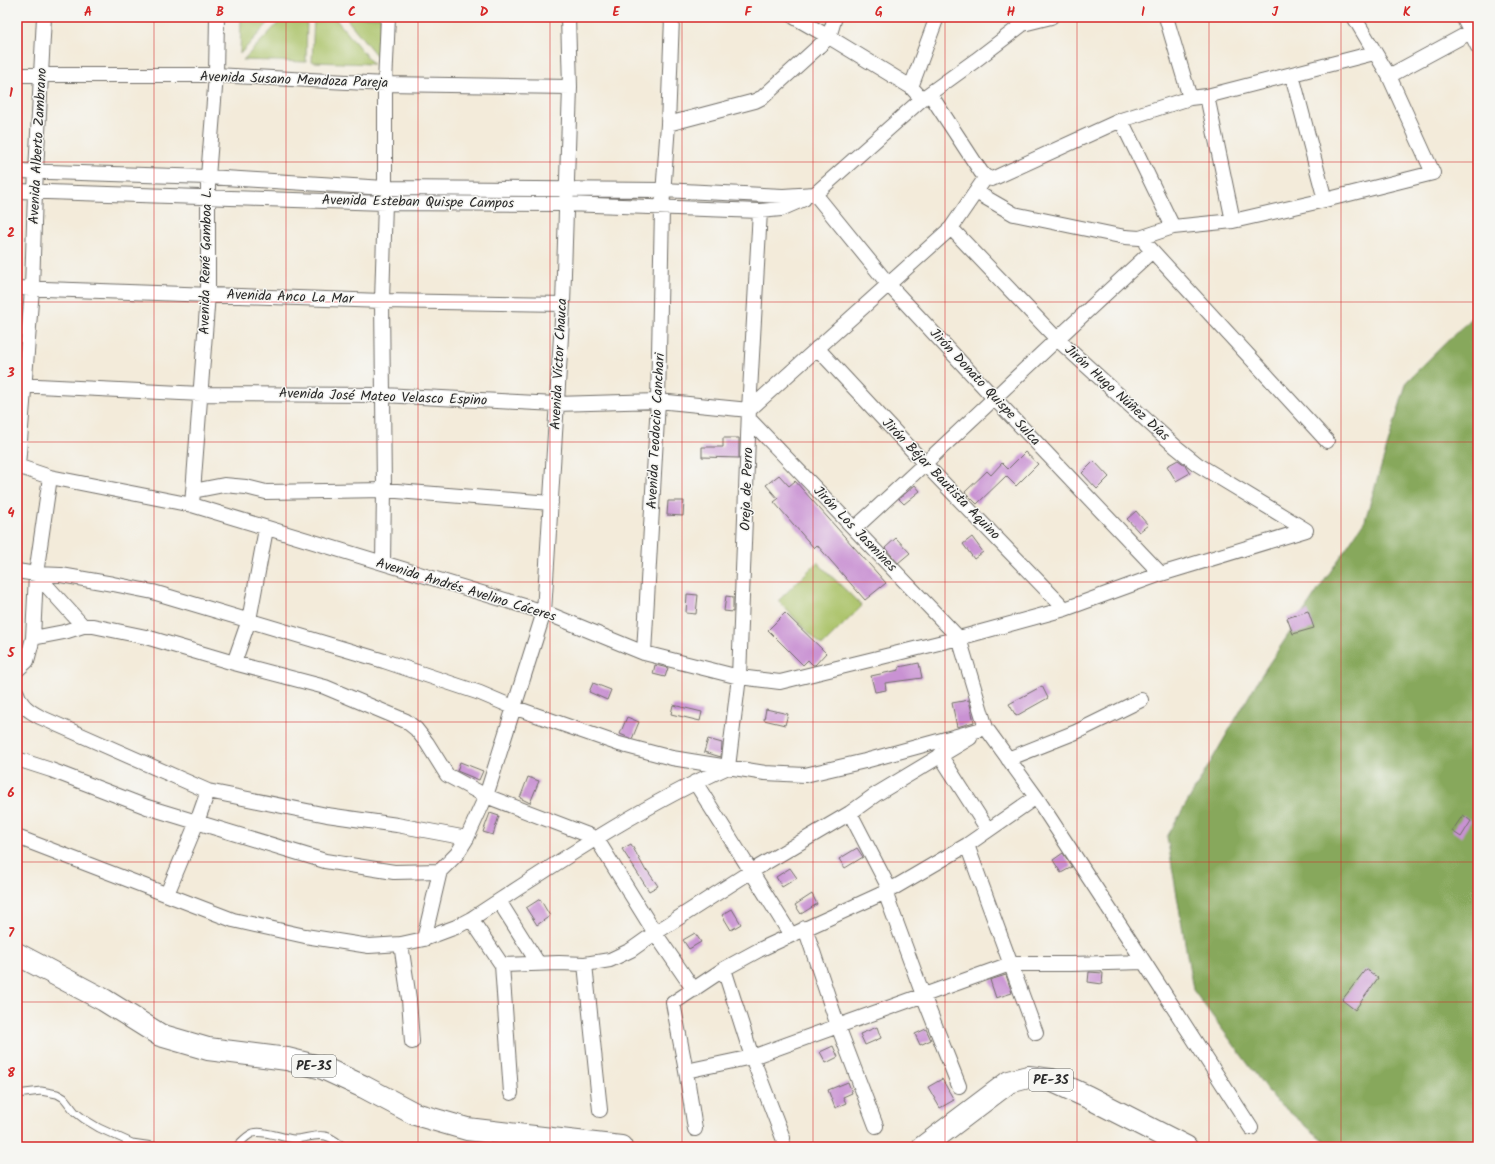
<svg xmlns="http://www.w3.org/2000/svg" width="1495" height="1164" viewBox="0 0 1495 1164" font-family="Kalam,sans-serif">
	<style>
		.green { fill: #aac268; stroke: #6a764a }
		.forest { fill: #87a85c; stroke: #596a44 }
		.building { fill: #c992d3 }
		.lines { fill: none; stroke-linecap: round; stroke-linejoin: round }
		.lane-casing { stroke: #716e68; stroke-width: 9 }
		.street-casing { stroke: #716e68; stroke-width: 16 }
		.highway-casing { stroke: #716e68; stroke-width: 24 }
		.lane { stroke: #fff; stroke-width: 7 }
		.street { stroke: #fff; stroke-width: 14 }
		.highway { stroke: #fff; stroke-width: 22 }
		.grid { fill: none; stroke: #d62828; stroke-width: 1; stroke-opacity: 0.55 }
		.labels { text-anchor: middle; dominant-baseline: central; stroke-width: 3; stroke-linejoin: round; paint-order: stroke }
		.shield { fill: #f6f6f2; stroke: #686867; stroke-width: 1 }
		.shield-label { font-size: 13px; font-weight: bold; fill: #2b2b2b }
		.street-label { font-size: 14px; fill: #2b2b2b; stroke: #f6f6f2 }
		.neatline { fill: none; stroke: #d62828; stroke-width: 1.5 }
		.grid-label { font-size: 13px; text-anchor: middle; font-weight: bold; fill: #d62828 }
	</style>
	<rect width="100%" height="100%" fill="#f6f6f2"/>
	<filter id="ink" filterUnits="userSpaceOnUse"><feTurbulence type="fractalNoise" baseFrequency=".025" numOctaves="2"/><feDisplacementMap in="SourceGraphic" scale="8" xChannelSelector="R" yChannelSelector="G"/><feConvolveMatrix kernelMatrix="1 2 1 2 8 2 1 2 1" color-interpolation-filters="sRGB"/></filter>
	<filter id="wash" filterUnits="userSpaceOnUse"><feTurbulence type="fractalNoise" baseFrequency=".012" numOctaves="4" result="noise"/><feDisplacementMap in="SourceGraphic" scale="16" xChannelSelector="R" yChannelSelector="G"/><feGaussianBlur stdDeviation="0.9" result="paint"/><feColorMatrix in="noise" values="0 0 0 0 0 0 0 0 0 0 0 0 0 0 0 0 0 1.4 0 .05"/><feComposite in="paint" operator="in"/></filter>
	<g filter="url(#wash)">
		<rect width="100%" height="100%" fill="#f3ebda"/>
		<path class="green" d="M241 17H274L240 54Z
			M284 17H307L306 62 243 60Z
			M314 17H334L373 64 312 62Z
			M345 17H381L380 60Z
			M817 562 862 606 822 646 778 601Z"/>
		<path class="forest" d="M1478 311V1147H1331L1274 1099 1193 990 1167 837 1260 677 1365 520 1407 381Z"/>
		<g id="blocks">
			<path class="building" d="M723 438H739V458L702 457V447H723Z
				M1025 452 1038 464 1016 486 1006 476 977 504 965 492 987 471 991 475 1002 463 1008 469Z
				M1178 460 1185 465 1190 473 1176 481 1167 466Z
				M1094 461 1109 477 1097 489 1082 473Z
				M779 475 789 486 795 481 886 583 865 600 817 545 814 548 774 502 778 499 766 485Z
				M915 485 920 491 904 504 899 499Z
				M668 501H684L683 516 667 515Z
				M1136 511 1148 525 1139 532 1127 519Z
				M972 537 983 552 974 559 963 544Z
				M896 538 910 553 898 563 885 548Z
				M687 594 698 595 696 614 686 613Z
				M726 596 733 597V612L724 611Z
				M1308 611 1314 628 1293 634 1287 618Z
				M785 613 826 653 815 665H813L808 660 803 665 768 630Z
				M919 663 922 678 885 683 886 690 875 692 871 676 899 670V667Z
				M655 665 668 668 665 677 653 674Z
				M593 683 611 690 607 700 589 692Z
				M1042 686 1048 698 1016 716 1009 704Z
				M969 700 974 722 957 727 952 703Z
				M673 705 702 712 700 721 671 714Z
				M766 709 788 714 785 725 764 720Z
				M627 717 639 722 632 739 620 734Z
				M708 739 722 743 721 757 704 752Z
				M460 762 483 771 479 780 457 771Z
				M528 777 539 781 530 803 520 798Z
				M490 813 499 816 493 835 483 832Z
				M1463 815 1471 821 1461 837 1452 831Z
				M631 844 646 871 647 870 658 886 649 891 622 849Z
				M857 848 863 857 845 868 839 859Z
				M1063 853 1072 867 1061 873 1053 860Z
				M790 868 797 878 782 887 776 877Z
				M812 894 817 904 801 914 795 905Z
				M540 899 550 916 537 925 526 908Z
				M732 909 741 924 731 930 722 915Z
				M695 933 701 942 689 949 683 940Z
				M1366 969 1378 978 1355 1010 1342 1000Z
				M1089 972 1103 973 1102 984 1088 982Z
				M1006 975 1012 993 996 998 990 980Z
				M877 1027 881 1038 865 1045 860 1034Z
				M926 1029 931 1040 920 1045 915 1034Z
				M833 1046 838 1057 826 1063 820 1052Z
				M942 1079 954 1100 940 1108 928 1087Z
				M848 1082 852 1093 843 1097 846 1103 835 1108 828 1090Z"/>
		</g>
	</g>
	<g filter="url(#ink)">
		<use href="#blocks" fill-opacity="0" stroke="#716e68" stroke-width="1"/>
		<g class="lines">
			<g class="lane-casing">
				<path id="lane" d="M17 1094 41 1091 57 1094 64 1098 75 1112 84 1119 99 1128 132 1143 159 1147
					M236 1147C241 1142 247 1135 253 1133 264 1130 282 1138 294 1139 304 1139 314 1134 325 1136 332 1137 338 1143 344 1147"/>
			</g>
			<g class="street-casing">
				<path id="street" d="M794 17 829 37 911 87 922 99
					M1166 17 1190 98
					M1463 17 1478 47
					M1023 24 1051 17
					M17 75H216L385 84 570 87
					M1292 75 1325 200
					M1389 76 1478 28
					M911 87 937 17
					M930 94 981 172 986 177 992 179 1121 120 1190 98 1207 96 1374 53
					M1207 96 1233 221
					M1121 120 1173 227
					M668 124 755 101 763 97 829 37 835 17
					M17 171 208 177 385 188 663 190 783 196 815 194 922 99 976 60 1023 24 1027 17
					M17 191 385 203 566 204 760 211 781 209 804 199
					M976 192 1014 214 1125 237 1140 238 1173 227 1233 221 1325 200 1433 173 1389 76 1354 17
					M815 194 889 285 994 398 1161 574
					M951 228 1056 338 1176 447 1197 464 1306 530
					M1146 244 1327 441
					M17 288 382 301 563 304
					M817 348 925 464 1065 609
					M17 385 201 394 383 395 556 404 658 401 749 410 951 228 986 177
					M750 420 959 638 986 728 1036 797 1144 962 1251 1128
					M17 466 50 477 192 505 544 612 644 653 739 677 780 682 959 638 1065 609 1161 574 1306 530
					M18 466 32 289 35 191 44 17
					M193 491 224 485 246 487 266 492 384 490 551 503
					M192 505 208 294V177L216 75 217 17
					M855 528C955 437 1052 342 1152 251
					M383 563 384 490 382 301 385 203V84L388 17
					M17 571 36 574 61 575 113 584 153 592 384 661 480 693 513 707 619 744 672 758 765 773 805 775 865 761 986 728
					M36 574 83 626
					M33 638 64 632 83 626H93L146 637 234 663 325 687 406 721 416 729 427 743 447 775 486 796 596 838 655 933 694 990
					M644 653 658 401 662 209 668 124 672 18 668 17
					M234 663 249 620 266 529
					M17 670 27 661 33 638 36 574 50 477
					M17 693C21 706 29 711 40 717L208 791 327 815 397 825 467 838
					M940 755 988 830
					M17 759 51 770 147 807 325 861 394 872 440 871
					M1008 759 1076 732 1141 700
					M695 782 791 935
					M850 813 890 890
					M17 837 233 920 305 936 369 946 401 944 424 939 456 927 471 919C554 865 637 808 728 767L739 677 749 410 760 211
					M967 845 1036 1033
					M885 892 923 995 959 1086
					M167 894 197 822 208 791
					M499 901 538 963
					M471 919 502 965
					M805 928 838 1026 876 1126
					M424 939 440 871 457 854 467 838 486 796 544 612 563 304 570 87 568 17
					M401 944 409 999 412 1042
					M585 964 600 1110
					M724 969 752 1057 783 1138
					M686 1071 752 1057 1010 964H1071L1144 962
					M511 1093 502 965 559 963 585 964 610 960 631 950 655 933 750 872 850 813 875 795 970 738
					M695 1129 686 1071 673 1003 724 969 759 950 890 890 967 845 1036 797"/>
			</g>
			<g class="highway-casing">
				<path id="highway" d="M17 954 104 1000 160 1035 208 1049 287 1059 323 1068 364 1087 415 1114 467 1129 621 1147
					M923 1147 1009 1082 1028 1077 1051 1080 1088 1097 1186 1147"/>
			</g>
			<use href="#lane" class="lane"/>
			<use href="#street" class="street"/>
			<use href="#highway" class="highway"/>
		</g>
	</g>
	<path class="grid" d="M154 17V1147M286 17V1147M418 17V1147M550 17V1147M682 17V1147M813 17V1147M945 17V1147M1077 17V1147M1209 17V1147M1341 17V1147M17 162H1478M17 302H1478M17 442H1478M17 582H1478M17 722H1478M17 862H1478M17 1002H1478"/>
	<g class="labels">
		<g class="shield">
			<rect x="292" y="1055" width="44" height="22" rx="3"/>
			<rect x="1029" y="1069" width="44" height="22" rx="3"/>
		</g>
		<g class="shield-label">
			<text x="314" y="1066">PE-3S</text>
			<text x="1051" y="1080">PE-3S</text>
		</g>
		<g class="street-label">
			<text transform="translate(294 80) rotate(2)">Avenida Susano Mendoza Pareja</text>
			<text transform="translate(38 146) rotate(-87)">Avenida Alberto Zambrano</text>
			<text transform="translate(418 202) rotate(1)">Avenida Esteban Quispe Campos</text>
			<text transform="translate(206 261) rotate(-89)">Avenida René Gamboa L.</text>
			<text transform="translate(290 297) rotate(2)">Avenida Anco La Mar</text>
			<text transform="translate(559 364) rotate(-87)">Avenida Víctor Chauca</text>
			<text transform="translate(985 387) rotate(47)">Jirón Donato Quispe Sulca</text>
			<text transform="translate(1117 393) rotate(42)">Jirón Hugo Núñez Días</text>
			<text transform="translate(383 397) rotate(2)">Avenida José Mateo Velasco Espino</text>
			<text transform="translate(656 431) rotate(-87)">Avenida Teodocio Canchari</text>
			<text transform="translate(941 479) rotate(46)">Jirón Béjar Bautista Aquino</text>
			<text transform="translate(747 489) rotate(-88)">Oreja de Perro</text>
			<text transform="translate(855 529) rotate(46)">Jirón Los Jasmines</text>
			<text transform="translate(466 590) rotate(17)">Avenida Andrés Avelino Cáceres</text>
		</g>
	</g>
	<rect width="1495" height="1164" fill="none" stroke="#f6f6f2" stroke-width="44"/>
	<rect x="22" y="22" width="1451" height="1120" class="neatline"/>
	<g class="grid-label">
		<text x="88" y="16">A</text>
		<text x="220" y="16">B</text>
		<text x="352" y="16">C</text>
		<text x="484" y="16">D</text>
		<text x="616" y="16">E</text>
		<text x="748" y="16">F</text>
		<text x="879" y="16">G</text>
		<text x="1011" y="16">H</text>
		<text x="1143" y="16">I</text>
		<text x="1275" y="16">J</text>
		<text x="1407" y="16">K</text>
		<text x="11" y="97">1</text>
		<text x="11" y="237">2</text>
		<text x="11" y="377">3</text>
		<text x="11" y="517">4</text>
		<text x="11" y="657">5</text>
		<text x="11" y="797">6</text>
		<text x="11" y="937">7</text>
		<text x="11" y="1077">8</text>
	</g>
</svg>
